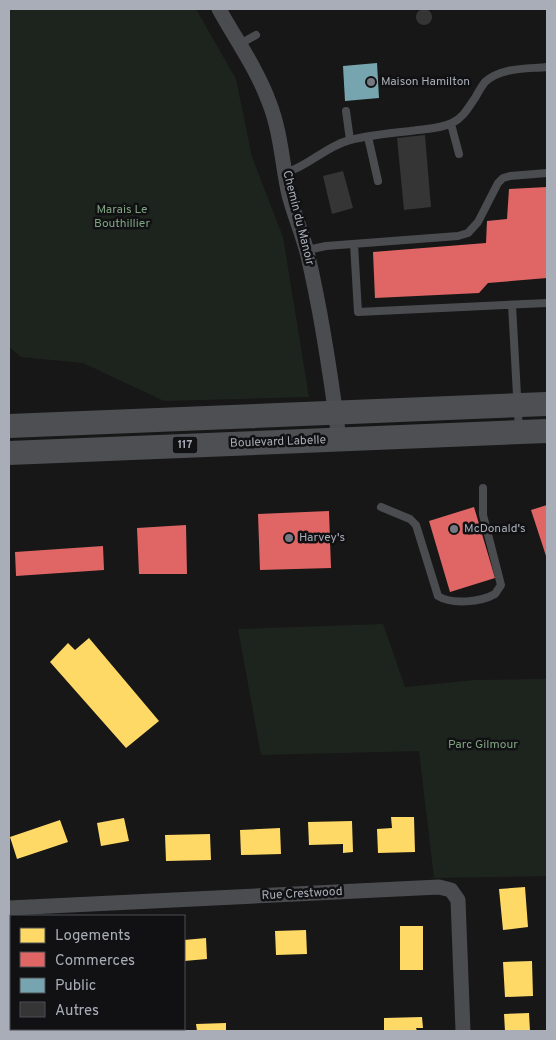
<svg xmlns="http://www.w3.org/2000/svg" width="556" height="1040" viewBox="0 0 556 1040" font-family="Overpass,sans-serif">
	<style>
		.green { fill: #1d241e }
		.homes { fill: #ffd966 }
		.shops { fill: #e06666 }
		.public { fill: #76a5af }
		.building { fill: #353536 }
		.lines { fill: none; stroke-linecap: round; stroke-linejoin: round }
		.lane { stroke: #4b4c50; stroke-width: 8 }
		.street { stroke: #4b4c50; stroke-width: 15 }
		.primary { stroke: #4d4f52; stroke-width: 24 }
		.poi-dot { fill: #757880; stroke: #111113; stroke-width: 2 }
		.labels { text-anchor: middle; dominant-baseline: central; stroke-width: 5; stroke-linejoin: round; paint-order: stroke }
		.shield { fill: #111113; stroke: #7b7e86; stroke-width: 1 }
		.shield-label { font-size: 11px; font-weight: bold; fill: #a8adb8 }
		.poi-label { font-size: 12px; fill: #a8adb8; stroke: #111113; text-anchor: start }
		.park-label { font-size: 12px; fill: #7fa381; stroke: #111113 }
		.street-label { font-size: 12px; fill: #a8adb8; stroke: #111113 }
	</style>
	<rect width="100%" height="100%" fill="#171717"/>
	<path class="green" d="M9 9H196L236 79 252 157 283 237 309 397 164 401 83 363 21 357 9 347Z
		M383 624 405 687 475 680 547 679V876L434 878 419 751 261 755 238 629Z"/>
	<path class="homes" d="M89 638 159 721 126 748 50 662 68 643 75 650Z
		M391 817H414L415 852 378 853 377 829 392 828Z
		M124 818 129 841 101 846 97 823Z
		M60 820 68 842 17 859 10 837Z
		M352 821 353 852 343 853V844L309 845 308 822Z
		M280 828 281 854 241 855 240 830Z
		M210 834 211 860 166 861 165 835Z
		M525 887 528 927 503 930 499 889Z
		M400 926H423V970H400Z
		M306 930 307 954 276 955 275 931Z
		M206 938 207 959 184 961V940Z
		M532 961 533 996 505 997 503 962Z
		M529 1013 530 1031H505L504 1014Z
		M422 1017 423 1028H416L417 1031H384V1018Z
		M226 1023V1031H197L196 1024Z"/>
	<path class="shops" d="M547 187V278L488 283 479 293 375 298 373 252 486 243 487 221 507 219 509 189Z
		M547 505V559L531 510Z
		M474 507 495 578 450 592 429 521Z
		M329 511 331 568 260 570 258 514Z
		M186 525 187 574H139L137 528Z
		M103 546 104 570 16 576 15 552Z"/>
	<path class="public" d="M377 63 379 98 345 101 343 66Z"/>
	<path class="building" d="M416 17a8 8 0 1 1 16 0a8 8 0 1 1-16 0Z
		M425 135 431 207 404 210 397 138Z
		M343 171 353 208 332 214 323 176Z"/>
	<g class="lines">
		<path class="lane" d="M240 44 256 35
			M346 111 350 140
			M451 124 459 154
			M368 137 378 181
			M285 173C309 166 326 146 350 140 369 135 390 133 410 131 424 129 439 129 452 123 463 118 468 108 475 98 478 93 481 87 485 82 501 67 527 69 547 67
			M354 244 358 312 547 303
			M307 250 326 246 458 236 468 233 478 222 498 183 503 178 510 176 547 173
			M512 305 519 431
			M381 507 410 519 416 525 438 596C452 605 481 602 495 594L501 585 483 515V488"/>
		<path class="street" d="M219 9C236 40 257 69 269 102 281 132 282 164 289 195 294 214 302 233 307 252 322 314 331 377 339 439
			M9 908 439 887 451 890 458 900 463 1031"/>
		<path class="primary" d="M9 426 547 404
			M9 453 547 431"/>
	</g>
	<g class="poi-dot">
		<circle cx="371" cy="82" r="5"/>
		<circle cx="454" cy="529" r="5"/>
		<circle cx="289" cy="538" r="5"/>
	</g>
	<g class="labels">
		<rect class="shield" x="172.5" y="436.5" width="25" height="17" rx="4"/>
		<g class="shield-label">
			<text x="185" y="445">117</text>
		</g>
		<g class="poi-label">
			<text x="381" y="82">Maison Hamilton</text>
			<text x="464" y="529">McDonald's</text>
			<text x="299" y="538">Harvey's</text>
		</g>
		<g class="park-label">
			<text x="122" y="210">Marais Le<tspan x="122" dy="14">Bouthillier</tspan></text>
			<text x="483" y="745">Parc Gilmour</text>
		</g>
		<g class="street-label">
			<text transform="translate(298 218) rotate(76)">Chemin du Manoir</text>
			<text transform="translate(278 442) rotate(-2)">Boulevard Labelle</text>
			<text transform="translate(302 894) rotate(-3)">Rue Crestwood</text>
		</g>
	</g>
	<rect width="556" height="1040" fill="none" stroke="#a8adb8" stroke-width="20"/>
	<rect x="10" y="915" width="175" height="115" fill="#111113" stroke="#4d4f55"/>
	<rect x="20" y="928" width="25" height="15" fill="#ffd966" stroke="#4d4f55"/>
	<text x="55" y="940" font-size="15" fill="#a8adb8">Logements</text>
	<rect x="20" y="952" width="25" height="15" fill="#e06666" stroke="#4d4f55"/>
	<text x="55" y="965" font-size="15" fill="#a8adb8">Commerces</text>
	<rect x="20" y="978" width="25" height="15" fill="#76a5af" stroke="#4d4f55"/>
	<text x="55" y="990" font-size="15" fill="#a8adb8">Public</text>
	<rect x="20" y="1002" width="25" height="15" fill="#353536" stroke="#4d4f55"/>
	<text x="55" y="1015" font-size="15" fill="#a8adb8">Autres</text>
</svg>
